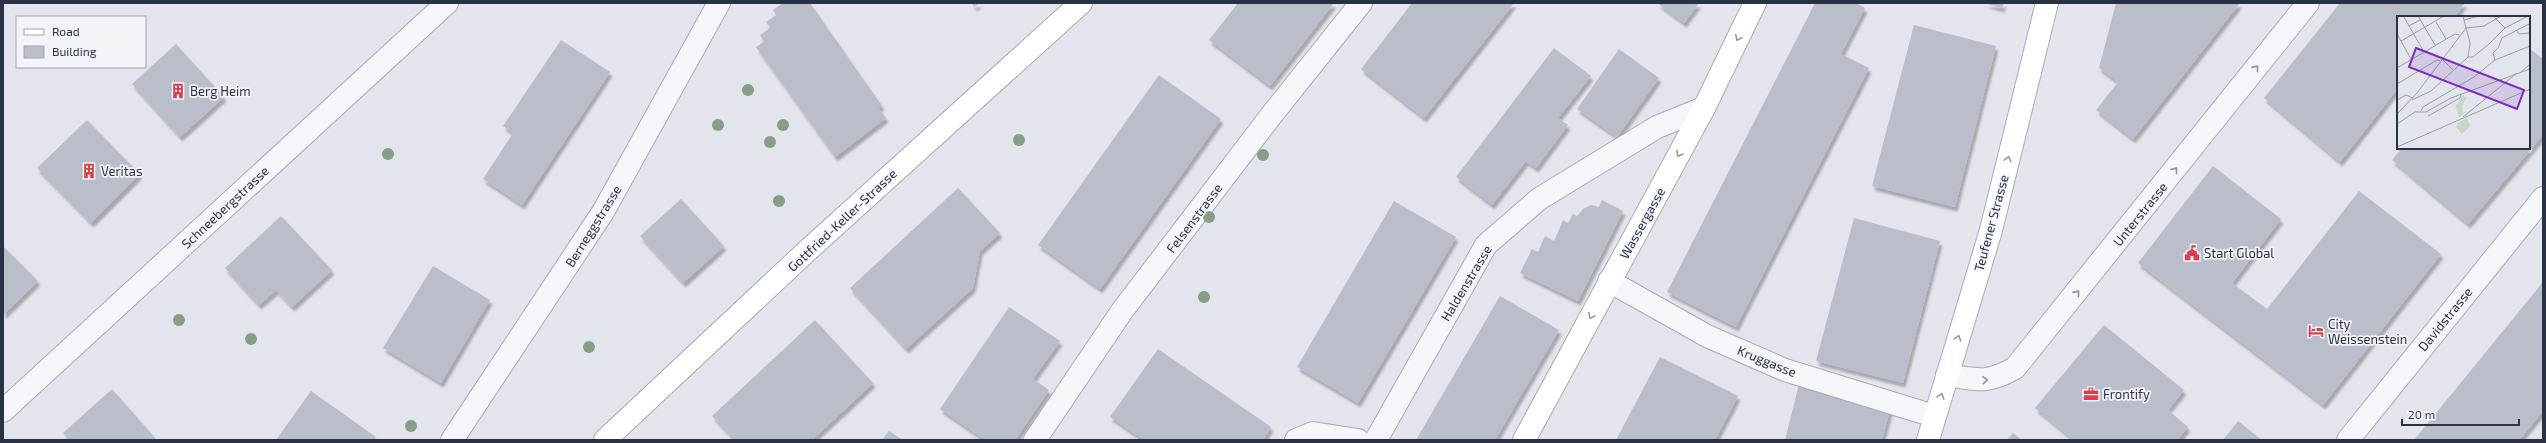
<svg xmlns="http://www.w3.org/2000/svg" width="2546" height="443" viewBox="0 0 2546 443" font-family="'Exo 2',sans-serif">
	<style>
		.building { fill: #b9beca; filter: url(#shadow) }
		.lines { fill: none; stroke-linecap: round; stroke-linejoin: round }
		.lane-casing { stroke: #a7abb6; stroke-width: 24 }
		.street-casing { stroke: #a7abb6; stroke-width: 24 }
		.secondary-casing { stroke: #a7abb6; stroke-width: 24 }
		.lane { stroke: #f5f6f9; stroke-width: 22 }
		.street { stroke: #f5f6f9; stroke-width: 22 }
		.secondary { stroke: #fff; stroke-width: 22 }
		.tree { fill: #869d87 }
		.oneway { stroke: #9498a2 }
		.oneway2 { stroke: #8f949f }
		.labels { text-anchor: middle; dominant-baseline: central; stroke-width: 3.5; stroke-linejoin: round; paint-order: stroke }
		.poi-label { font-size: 13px; fill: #293145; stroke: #f2f4f8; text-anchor: start }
		.street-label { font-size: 13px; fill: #293145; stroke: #f2f4f8 }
		.inset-road { fill: none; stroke: #989da9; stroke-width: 1 }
		.view { fill: #7b2cbf; fill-opacity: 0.15; stroke: #7b2cbf; stroke-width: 2 }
		.inset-edge { fill: none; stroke: #293145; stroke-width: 2 }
	</style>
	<defs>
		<filter id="shadow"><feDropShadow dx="2.5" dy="4.5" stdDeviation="1" flood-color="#0004"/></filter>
	</defs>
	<rect width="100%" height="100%" fill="#e2e5eb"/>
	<path class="building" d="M783 3H810L882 106 878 108 886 118 835 157 756 47 764 42 760 35 770 28 766 22 776 15 773 10Z
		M972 3H980L974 7Z
		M1238 3H1334L1270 86 1209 40Z
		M1412 3H1514L1424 118 1361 69Z
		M1657 3H1699L1684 23Z
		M1815 3H1856L1865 8 1841 54 1869 68 1736 327 1667 292Z
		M1984 3H2004L2002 8Z
		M2116 3H2240L2133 139 2096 110 2118 82 2099 68Z
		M2340 3H2465L2454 17H2398V88L2340 162 2264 98Z
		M1914 25 1996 46 1955 207 1872 186Z
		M561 40 610 72 522 205 483 179 513 133 503 126Z
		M176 44 224 97 180 137 132 84Z
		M1554 48 1591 76 1558 118 1568 125 1536 168 1526 161 1492 205 1456 177Z
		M2529 48 2543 59V135L2468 224 2392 160 2402 148H2529Z
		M1619 49 1659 78 1617 137 1577 109Z
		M1159 75 1221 119 1100 289 1038 245Z
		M87 120 140 174 91 223 37 168Z
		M2213 166 2281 219 2232 283 2267 309 2359 191 2441 254 2323 405 2138 263Z
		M958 188 1000 233 980 251 973 288 906 349 850 288Z
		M681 199 724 246 683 283 640 236Z
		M1602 200 1623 211 1578 301 1520 273 1532 249 1538 252 1545 236 1554 241 1563 220 1568 223 1573 214 1577 216 1583 209 1591 205 1599 207Z
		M1394 201 1456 237 1358 403 1297 367Z
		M281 216 332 270 292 307 276 290 259 305 225 268Z
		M1854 218 1940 241 1903 383 1816 361Z
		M3 246 38 281 3 315Z
		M433 266 490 300 441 383 383 348Z
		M2543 282V411L2519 440H2414Z
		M1500 296 1559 330 1495 440H1416Z
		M1009 307 1060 341 1033 379 1049 390 1015 440H985L940 409Z
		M815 320 873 383 812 440H735L712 416Z
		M2104 325 2184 390 2168 410 2188 427 2177 440H2074L2035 408Z
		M1158 349 1271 427 1263 440H1144L1110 417Z
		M1660 357 1738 396 1715 440H1616Z
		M1799 384 1891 407 1882 440H1785Z
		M112 389 157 440H69L63 433Z
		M311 391 376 437 374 440H276Z
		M2238 421 2262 440H2223Z
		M889 431 903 440H882Z
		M2013 433 2022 440H2007Z"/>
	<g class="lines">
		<g class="lane-casing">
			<path id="lane" d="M1296 440 1313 433 1358 440
				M1376 440 1486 245 1539 199 1657 127 1704 108"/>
		</g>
		<g class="street-casing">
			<path id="street" d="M1609 281 1707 336 1785 370 1934 416
				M1947 375C1977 380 1987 384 2015 368L2308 3
				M3 411 447 3
				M452 440 603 212 719 3
				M1035 440 1122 311 1270 117 1361 3
				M2348 440 2543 198"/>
		</g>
		<g class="secondary-casing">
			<path id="secondary" d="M605 440 807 251 1081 3
				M1524 440 1704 108 1755 3
				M1928 440 1991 230 2047 3"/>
		</g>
		<use href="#lane" class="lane"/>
		<use href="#street" class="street"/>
		<use href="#secondary" class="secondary"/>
	</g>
	<g class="tree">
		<circle cx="748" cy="90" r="6"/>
		<circle cx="718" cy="125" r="6"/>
		<circle cx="783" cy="125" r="6"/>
		<circle cx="1019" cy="140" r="6"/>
		<circle cx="770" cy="142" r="6"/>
		<circle cx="388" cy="154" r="6"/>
		<circle cx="1263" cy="155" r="6"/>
		<circle cx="779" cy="201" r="6"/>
		<circle cx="1209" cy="217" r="6"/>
		<circle cx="1204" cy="297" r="6"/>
		<circle cx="179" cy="320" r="6"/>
		<circle cx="251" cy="339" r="6"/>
		<circle cx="589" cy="347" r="6"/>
		<circle cx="411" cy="426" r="6"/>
	</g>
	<defs><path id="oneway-chevron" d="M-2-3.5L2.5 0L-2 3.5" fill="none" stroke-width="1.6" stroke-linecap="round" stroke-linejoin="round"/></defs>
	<g class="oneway">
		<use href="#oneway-chevron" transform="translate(1738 38) rotate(116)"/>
		<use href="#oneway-chevron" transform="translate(1679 154) rotate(119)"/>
		<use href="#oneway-chevron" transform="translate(2008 159) rotate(-76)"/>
		<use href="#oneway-chevron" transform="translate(1591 316) rotate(118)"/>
		<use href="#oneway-chevron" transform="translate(1958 338) rotate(-73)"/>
		<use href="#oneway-chevron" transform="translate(1941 396) rotate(-73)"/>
	</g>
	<g class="oneway2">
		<use href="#oneway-chevron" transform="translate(2256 68) rotate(-51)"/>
		<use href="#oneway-chevron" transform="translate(2175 170) rotate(-51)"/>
		<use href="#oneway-chevron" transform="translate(2077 293) rotate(-51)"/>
		<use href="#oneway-chevron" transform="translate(1985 380) rotate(-3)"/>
	</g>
	<defs>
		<g id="building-bare" transform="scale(1.2)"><path d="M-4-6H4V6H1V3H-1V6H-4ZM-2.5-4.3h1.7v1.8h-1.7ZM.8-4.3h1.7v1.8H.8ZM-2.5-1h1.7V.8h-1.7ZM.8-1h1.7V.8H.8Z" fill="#d8404b" stroke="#f2f4f8" stroke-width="2.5" paint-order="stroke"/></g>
		<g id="civic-bare" transform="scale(1.2)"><path d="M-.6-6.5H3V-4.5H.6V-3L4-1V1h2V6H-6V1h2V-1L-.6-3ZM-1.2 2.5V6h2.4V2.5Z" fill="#d8404b" stroke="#f2f4f8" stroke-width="2.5" paint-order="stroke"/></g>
		<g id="hotel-bare" transform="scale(1.2)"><path d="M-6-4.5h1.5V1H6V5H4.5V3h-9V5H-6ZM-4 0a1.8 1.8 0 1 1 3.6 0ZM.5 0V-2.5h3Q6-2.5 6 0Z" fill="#d8404b" stroke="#f2f4f8" stroke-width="2.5" paint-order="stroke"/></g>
		<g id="office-bare" transform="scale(1.2)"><path d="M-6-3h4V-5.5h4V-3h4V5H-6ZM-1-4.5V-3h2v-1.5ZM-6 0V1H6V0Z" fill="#d8404b" stroke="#f2f4f8" stroke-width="2.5" paint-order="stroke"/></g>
	</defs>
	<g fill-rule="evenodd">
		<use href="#building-bare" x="178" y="91"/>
		<use href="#building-bare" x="89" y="171"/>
		<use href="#civic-bare" x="2192" y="253"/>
		<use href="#hotel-bare" x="2316" y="331"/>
		<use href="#office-bare" x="2091" y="394"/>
	</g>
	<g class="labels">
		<g class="poi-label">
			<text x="190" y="91">Berg Heim</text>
			<text x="101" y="171">Veritas</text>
			<text x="2204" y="253">Start Global</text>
			<text x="2328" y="324">City<tspan x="2328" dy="15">Weissenstein</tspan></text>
			<text x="2103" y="394">Frontify</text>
		</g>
		<g class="street-label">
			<text transform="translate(225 207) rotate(-43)">Schneebergstrasse</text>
			<text transform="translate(2140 214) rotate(-51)">Unterstrasse</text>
			<text transform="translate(1194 218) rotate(-53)">Felsenstrasse</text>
			<text transform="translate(842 220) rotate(-43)">Gottfried-Keller-Strasse</text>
			<text transform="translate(1642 223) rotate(-61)">Wassergasse</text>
			<text transform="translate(1991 223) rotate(-75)">Teufener Strasse</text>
			<text transform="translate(593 226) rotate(-58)">Berneggstrasse</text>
			<text transform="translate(1466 283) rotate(-59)">Haldenstrasse</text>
			<text transform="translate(2445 319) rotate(-51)">Davidstrasse</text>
			<text transform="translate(1767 361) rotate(22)">Kruggasse</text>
		</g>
	</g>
	<g transform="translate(2397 16)">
		<rect width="133" height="133" fill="#e2e5eb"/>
		<path d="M65 80 70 81 65 90 66 96H69L62 101 59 90ZM70 102 73 110 65 118 59 111 61 109 60 107Z" fill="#c6d6c3"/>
		<path class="inset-road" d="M21 0 38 29M96 0 108 12M7 1 27 36M67 4 82 0M39 6 49 23M12 10 23 4M120 15 122 18 133 17M0 18 14 43M4 25 47 0M71 41 73 27 69 12 87 10 104 0M45 43 56 54M98 44 96 37 101 32 105 22 132 8M0 52 58 18 62 19M124 56 133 48M0 68 40 44 43 45M0 84 9 79 16 82M15 84 34 75 71 41H76L92 28 108 12 131 0M24 95 26 91 77 61 98 44 133 30M0 98 20 77 69 12 66 0M31 100 63 82 64 78M66 101 120 57M0 108 18 96H29L54 82 133 53M0 131 133 73"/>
		<path class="view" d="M19 32 127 74 120 93 12 51Z"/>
		<rect width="133" height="133" class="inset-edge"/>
	</g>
	<rect width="2546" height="443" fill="none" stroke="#293145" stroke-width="8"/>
	<rect x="16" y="16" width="130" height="52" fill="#f2f4f8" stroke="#a2a6b0"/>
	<rect x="24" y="29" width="20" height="6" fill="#ffffff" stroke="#a2a6b0"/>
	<text x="52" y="36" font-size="12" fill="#293145">Road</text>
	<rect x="24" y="46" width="20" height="12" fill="#b9beca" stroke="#a2a6b0"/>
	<text x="52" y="56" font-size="12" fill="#293145">Building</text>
	<path d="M2402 419v6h117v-6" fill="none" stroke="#293145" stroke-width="2"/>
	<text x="2408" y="419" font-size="12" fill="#293145" stroke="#f2f4f8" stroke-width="3" paint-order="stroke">20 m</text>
</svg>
